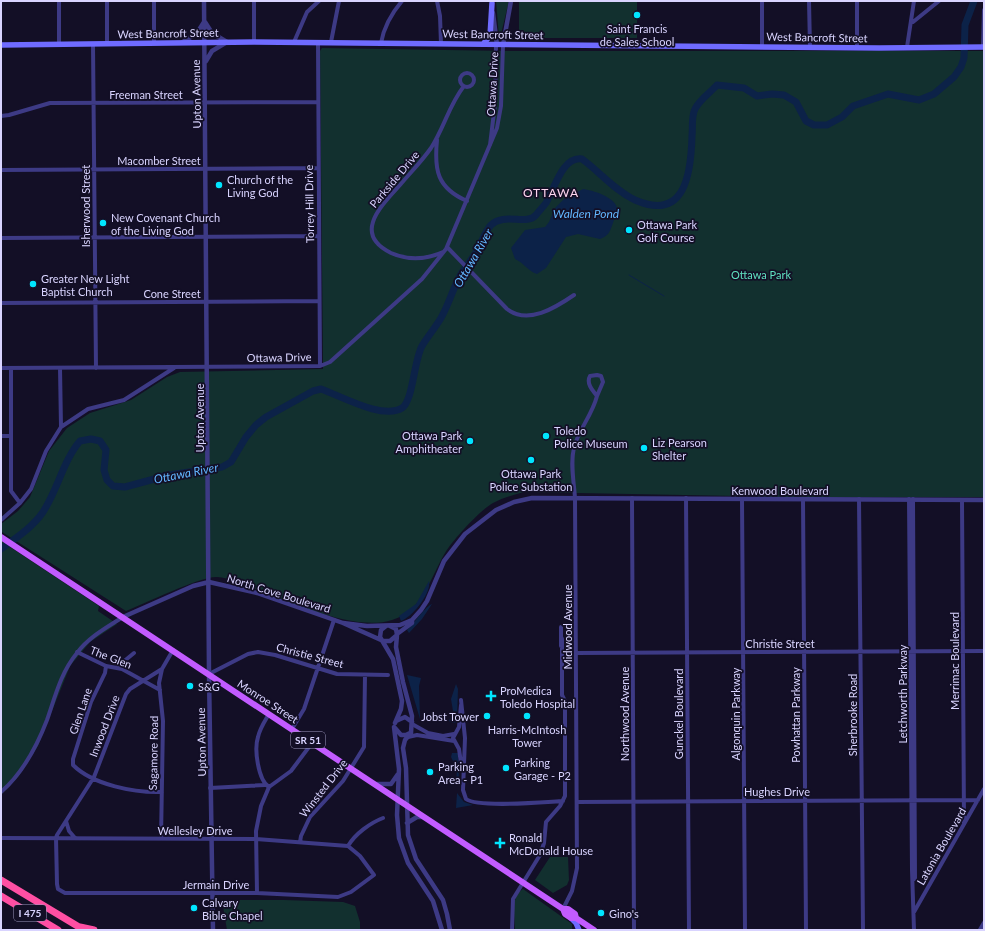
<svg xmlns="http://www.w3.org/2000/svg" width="985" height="931" viewBox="0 0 985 931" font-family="Lato,sans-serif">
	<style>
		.green { fill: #12302f }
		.water { fill: #0c2248 }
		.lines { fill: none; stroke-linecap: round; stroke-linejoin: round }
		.stream { stroke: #0c2248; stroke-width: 1 }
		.river { stroke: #0c2248; stroke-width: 7 }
		.minor { stroke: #3d3a85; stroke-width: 4 }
		.tertiary { stroke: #3d3a85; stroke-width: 4.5 }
		.secondary { stroke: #6f6bff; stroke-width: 5.5 }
		.primary { stroke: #c25bff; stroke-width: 6 }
		.motorway { stroke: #ff4fa3; stroke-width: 7 }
		.poi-dot { fill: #00e5ff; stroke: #130f26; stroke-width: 1.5 }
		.labels { text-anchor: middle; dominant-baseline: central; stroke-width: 3.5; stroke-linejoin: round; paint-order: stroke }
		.shield { fill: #130f26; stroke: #9e99be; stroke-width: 1 }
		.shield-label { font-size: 10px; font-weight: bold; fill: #d9d4ff }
		.poi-label { font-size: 11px; fill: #d9d4ff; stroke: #130f26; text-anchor: start }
		.street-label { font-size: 11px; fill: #d9d4ff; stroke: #130f26 }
		.park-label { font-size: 11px; fill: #5fe0c0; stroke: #130f26 }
		.neighbourhood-label { font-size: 12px; letter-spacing: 1px; fill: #ffd6f0; stroke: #130f26 }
		.water-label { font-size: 12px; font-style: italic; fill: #62b6ff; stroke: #130f26 }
	</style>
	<rect width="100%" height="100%" fill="#130f26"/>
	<path class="green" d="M496 1H509L500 38 499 37Z
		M519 1H637V38H519Z
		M322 48 508 51H984V497H785L524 492C513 495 503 498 493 503 480 510 452 541 445 553 430 578 423 611 392 620 356 632 293 603 258 590 245 585 230 578 217 577 201 576 144 604 126 611L2 532 1 524 18 511 30 497 49 451 67 428 90 413 131 400 167 377 180 372 323 369 320 51Z
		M1 541 99 606 98 611 117 624 90 642 70 666 38 746 19 776 1 795Z
		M550 857H568L569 880 567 885 553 893 535 880Z
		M523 889 572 924V930H515C515 917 510 896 523 889Z
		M222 900H284L343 902 355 906 360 922V930H227Z"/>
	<path class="water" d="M583 189C592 190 615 197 617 208 618 212 614 219 613 223 610 231 609 236 600 239L578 234 566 237 546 268 537 274C528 271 524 263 515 259L511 248 525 230 545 227 549 222 555 208 564 199Z
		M429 581C432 592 413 617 401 621L399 616 416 604Z
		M432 604 422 619 409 633 407 630C413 624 426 606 432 604Z
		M407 675 421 678 419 686 420 719Z
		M456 684 458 689 457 719V722L453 723 449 721 453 711 451 699Z
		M452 753H458L459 784H456L457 769 451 757Z
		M457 793 464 802 473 805 456 808Z"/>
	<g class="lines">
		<path class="stream" d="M629 275 664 296"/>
		<path class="river" d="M1 549C16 538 33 527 43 512 58 489 63 461 80 441L91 439 100 441 106 450 104 470 107 480 113 486 125 487 169 475 222 467 231 462 246 437 256 425 266 417 313 391 321 389C341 396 383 420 402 408 413 401 414 360 422 346 428 336 435 328 441 318 449 304 453 288 461 274 466 266 473 258 478 249 482 242 485 231 491 225 504 212 527 226 536 215 539 211 543 207 546 203 554 190 562 156 582 159 600 172 614 190 635 200 685 222 691 174 692 136 693 128 691 117 695 109 700 99 710 93 717 85L744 88 757 96 772 94 784 95 796 102 806 121 814 125H827L842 117 853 106 888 94 919 100 934 94 954 77 961 67 964 58 965 25 974 1"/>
		<path class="minor" d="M59 1V44
			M107 1V44
			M154 1V42
			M437 1 440 16 441 44
			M762 1V46
			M809 1 810 47
			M857 1V47
			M913 22 939 1
			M254 42V1
			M294 42 307 12 319 1
			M331 42 339 1
			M318 43 320 366
			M381 43C384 26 391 14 402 1
			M93 44 96 368
			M907 47 914 1
			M983 47 984 10
			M460 80a7 7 0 1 1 14 0a7 7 0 1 1-14 0Z
			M1 116 9 115 50 103 318 102
			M437 140C434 170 437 188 467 201
			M490 145 495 104 496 45
			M1 170 318 168
			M1 238 318 236
			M447 247 507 309C528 325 555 308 574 295
			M443 252C425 260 409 261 391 253 352 234 381 206 400 185 410 173 422 161 431 148 444 128 449 105 464 86
			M1 303 319 301
			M1 368 320 366 330 362 422 279 446 249 497 128 501 106 503 45
			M11 368V491L20 503
			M60 368 61 427
			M597 375 601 376 603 382 597 396C592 390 586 383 590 376Z
			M1 436H11
			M632 498 634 930
			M686 498 689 930
			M742 499 745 930
			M803 499 806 930
			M859 499 863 930
			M909 499 912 870 914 930
			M913 499 915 879
			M962 500 964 823
			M1 520 20 503 31 489 46 451 61 427 88 409 124 400 174 368
			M561 627V637
			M77 652 106 666 122 669 160 690
			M576 653 984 651
			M106 666 105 673 91 702 73 759V765C93 785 135 793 162 792
			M117 667 134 653
			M209 674 248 654 258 652 275 655 337 674 388 675
			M461 700 465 738 463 790 466 799C478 808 544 802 563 801
			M461 705 459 727 453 738 459 749 462 770
			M412 724 428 733 443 736 454 734
			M292 729 304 709 334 620
			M408 737 417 735 454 741
			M269 787C258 780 254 749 258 737 260 728 265 721 269 714
			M210 788 265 785
			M1 792C23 773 37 746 47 720 55 697 61 672 77 653 89 637 106 628 123 617
			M577 802 978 800
			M66 821 69 831 75 838
			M1 838 256 839 348 846 360 856 374 875 351 892 338 897 257 893H65L58 889 57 884 56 838 57 835 94 777 126 694 130 689 162 669 173 650
			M161 839 163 721 159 683 162 669
			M300 842 301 836 310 817 343 781 364 747 365 675
			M348 846C355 834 370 823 383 818
			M257 893 256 831 261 806 269 787 291 771 312 743
			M563 909 572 891 577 868 575 498C574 482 570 463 574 448 578 430 592 416 597 396
			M914 912 984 789
			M512 930 513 899 540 855 544 843 546 822 560 806 565 796V701L562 695V639L561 637V646"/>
		<path class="tertiary" d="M204 1 209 674 213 930
			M493 13 497 45
			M205 22 212 33 227 42
			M183 42 197 33 204 22
			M503 45 511 1
			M206 61 212 51 227 42
			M123 617 193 586 209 582 257 593 343 623 367 626 400 625 412 620 421 610 427 601 444 561 465 534 496 510 514 502 532 498 984 500
			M343 623 381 640
			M386 626 381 630 380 637 393 659 402 701 401 709 395 723
			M397 634 412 623V620
			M397 635 396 647 403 682 412 716 411 733 405 740 403 748 406 768 408 835 416 859 443 900 447 914 450 930
			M383 641H390L397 635 396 629 390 626
			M396 721 405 717 412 722
			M394 727 399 769 397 815 399 838 408 863 433 901 442 930
			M395 728 401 735H406L410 733
			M376 784H391L398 774
			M407 823 417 817H424
			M980 930 984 923"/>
		<path class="secondary" d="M483 44 490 36 492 3
			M1 45 254 42 879 48 984 47
			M571 918 576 923 579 930"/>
		<path class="primary" d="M1 537 563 909H568L575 914 576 918
			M563 909 565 914 571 918H576L594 930"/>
		<path class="motorway" d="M1 880 84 930
			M1 896 58 930
			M80 927 94 930"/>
	</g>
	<g class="poi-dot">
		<circle cx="637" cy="15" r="4"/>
		<circle cx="219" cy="185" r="4"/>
		<circle cx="103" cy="223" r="4"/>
		<circle cx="629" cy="230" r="4"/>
		<circle cx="33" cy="284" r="4"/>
		<circle cx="546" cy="436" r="4"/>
		<circle cx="470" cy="441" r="4"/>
		<circle cx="644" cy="448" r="4"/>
		<circle cx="531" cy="460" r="4"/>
		<circle cx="190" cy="686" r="4"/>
		<path d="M489 690h4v4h4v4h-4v4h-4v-4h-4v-4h4z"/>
		<circle cx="487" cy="716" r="4"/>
		<circle cx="527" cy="716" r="4"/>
		<circle cx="506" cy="768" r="4"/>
		<circle cx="430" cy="772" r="4"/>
		<path d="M498 837h4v4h4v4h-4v4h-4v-4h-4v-4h4z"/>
		<circle cx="194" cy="908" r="4"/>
		<circle cx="601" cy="913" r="4"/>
	</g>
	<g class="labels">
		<g class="shield">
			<rect x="291" y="732" width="34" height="16" rx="3"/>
			<rect x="14" y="905" width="32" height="16" rx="3"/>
		</g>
		<g class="shield-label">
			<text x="308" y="740">SR 51</text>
			<text x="30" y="913">I 475</text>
		</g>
		<g class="poi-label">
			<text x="637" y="28" text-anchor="middle">Saint Francis<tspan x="637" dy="13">de Sales School</tspan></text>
			<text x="227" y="179">Church of the<tspan x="227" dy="13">Living God</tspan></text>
			<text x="111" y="217">New Covenant Church<tspan x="111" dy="13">of the Living God</tspan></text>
			<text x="637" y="224">Ottawa Park<tspan x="637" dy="13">Golf Course</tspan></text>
			<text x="41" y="278">Greater New Light<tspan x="41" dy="13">Baptist Church</tspan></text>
			<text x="554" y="430">Toledo<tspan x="554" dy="13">Police Museum</tspan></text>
			<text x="462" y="435" text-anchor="end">Ottawa Park<tspan x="462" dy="13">Amphitheater</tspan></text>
			<text x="652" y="442">Liz Pearson<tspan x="652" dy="13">Shelter</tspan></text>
			<text x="531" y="473" text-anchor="middle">Ottawa Park<tspan x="531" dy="13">Police Substation</tspan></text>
			<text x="198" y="686">S&amp;G</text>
			<text x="500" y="690">ProMedica<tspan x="500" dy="13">Toledo Hospital</tspan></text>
			<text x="479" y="716" text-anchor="end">Jobst Tower</text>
			<text x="527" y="729" text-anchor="middle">Harris-McIntosh<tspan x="527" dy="13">Tower</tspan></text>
			<text x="514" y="762">Parking<tspan x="514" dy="13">Garage - P2</tspan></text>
			<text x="438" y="766">Parking<tspan x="438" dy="13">Area - P1</tspan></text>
			<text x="509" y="837">Ronald<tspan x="509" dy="13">McDonald House</tspan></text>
			<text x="202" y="902">Calvary<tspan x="202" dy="13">Bible Chapel</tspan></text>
			<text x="609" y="913">Gino's</text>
		</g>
		<g class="street-label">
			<text transform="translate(168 33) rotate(-1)">West Bancroft Street</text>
			<text transform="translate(493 34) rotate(1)">West Bancroft Street</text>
			<text transform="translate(817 37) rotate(1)">West Bancroft Street</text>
			<text transform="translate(492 84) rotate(-87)">Ottawa Drive</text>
			<text x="146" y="94">Freeman Street</text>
			<text transform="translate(196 94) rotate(-91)">Upton Avenue</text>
			<text x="159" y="160">Macomber Street</text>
			<text transform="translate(394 179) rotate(-50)">Parkside Drive</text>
			<text transform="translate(309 204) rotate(-91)">Torrey Hill Drive</text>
			<text transform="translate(85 206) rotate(-90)">Isherwood Street</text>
			<text x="172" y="293">Cone Street</text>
			<text transform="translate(279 357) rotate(-1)">Ottawa Drive</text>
			<text transform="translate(199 418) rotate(-90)">Upton Avenue</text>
			<text x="780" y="490">Kenwood Boulevard</text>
			<text transform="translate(279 593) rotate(17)">North Cove Boulevard</text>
			<text transform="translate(567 627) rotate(-90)">Midwood Avenue</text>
			<text x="780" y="643">Christie Street</text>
			<text transform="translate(310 655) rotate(15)">Christie Street</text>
			<text transform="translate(111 657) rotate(21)">The Glen</text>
			<text transform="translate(954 661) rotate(-90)">Merrimac Boulevard</text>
			<text transform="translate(902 694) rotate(-90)">Letchworth Parkway</text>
			<text transform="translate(268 701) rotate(33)">Monroe Street</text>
			<text transform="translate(80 711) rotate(-71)">Glen Lane</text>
			<text transform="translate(624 714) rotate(-90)">Northwood Avenue</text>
			<text transform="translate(678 714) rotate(-90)">Gunckel Boulevard</text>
			<text transform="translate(735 714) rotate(-90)">Algonquin Parkway</text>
			<text transform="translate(795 715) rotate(-90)">Powhattan Parkway</text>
			<text transform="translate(852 715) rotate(-90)">Sherbrooke Road</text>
			<text transform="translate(104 726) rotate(-69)">Inwood Drive</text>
			<text transform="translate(201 742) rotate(-91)">Upton Avenue</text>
			<text transform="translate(153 753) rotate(-89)">Sagamore Road</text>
			<text transform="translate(323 788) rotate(-52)">Winsted Drive</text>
			<text x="777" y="791">Hughes Drive</text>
			<text x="195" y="830">Wellesley Drive</text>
			<text transform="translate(941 846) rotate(-60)">Latonia Boulevard</text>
			<text x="216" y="884">Jermain Drive</text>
		</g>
		<g class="park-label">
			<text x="761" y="274">Ottawa Park</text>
		</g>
		<g class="neighbourhood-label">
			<text x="551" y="192">OTTAWA</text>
		</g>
		<g class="water-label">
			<text x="586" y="213">Walden Pond</text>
			<text transform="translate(473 258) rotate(-60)">Ottawa River</text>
			<text transform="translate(186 473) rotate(-11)">Ottawa River</text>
		</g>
	</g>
	<rect width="985" height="931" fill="none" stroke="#d9d4ff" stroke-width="4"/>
</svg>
